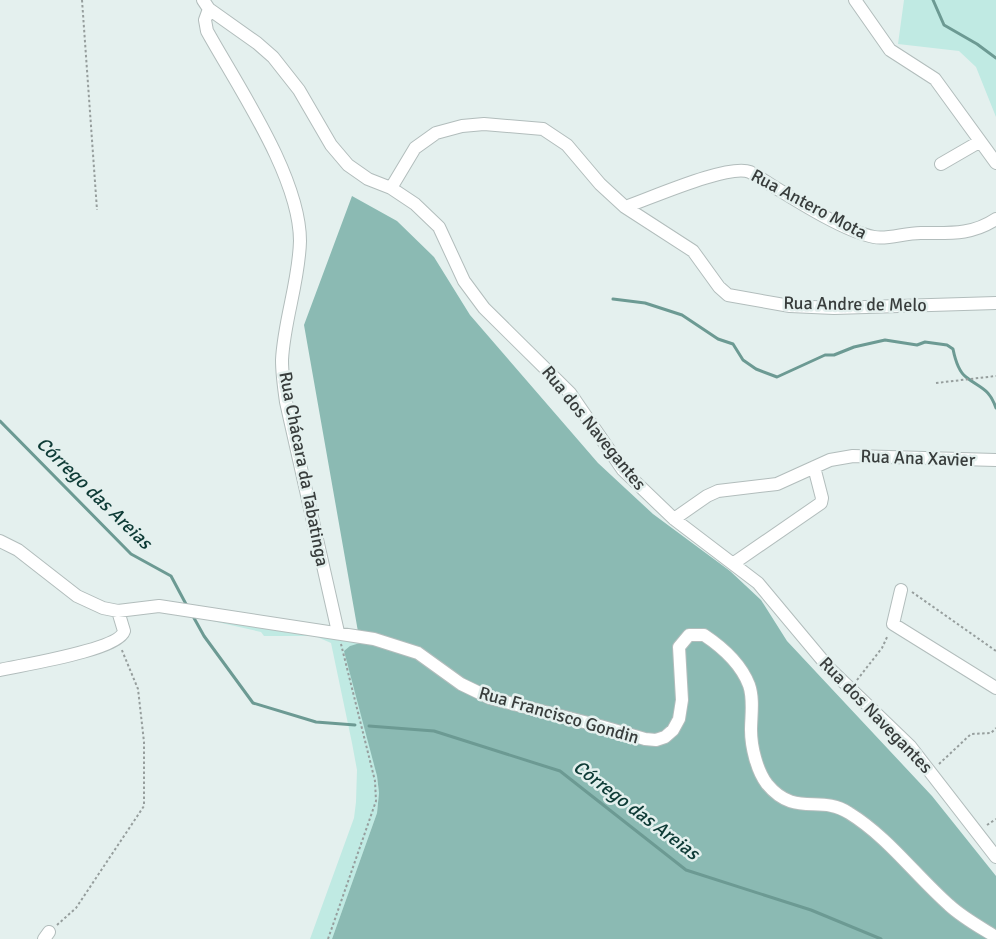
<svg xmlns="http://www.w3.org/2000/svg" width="996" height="939" viewBox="0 0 996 939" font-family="Signika,sans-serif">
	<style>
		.green { fill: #c0eae3 }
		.forest { fill: #8bbab3 }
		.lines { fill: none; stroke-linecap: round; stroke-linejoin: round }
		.stream { stroke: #6c9a93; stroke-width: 3 }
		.minor-casing { stroke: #b2bdbc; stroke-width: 14 }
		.path { stroke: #969e9d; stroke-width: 2; stroke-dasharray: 2.5 2.5; stroke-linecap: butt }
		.minor { stroke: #fff; stroke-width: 12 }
		.labels { text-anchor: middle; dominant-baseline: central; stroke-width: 5; stroke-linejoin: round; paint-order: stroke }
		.street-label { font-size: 18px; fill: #383d3c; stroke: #e4f0ee }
		.water-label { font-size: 19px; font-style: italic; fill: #0e3b36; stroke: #e4f0ee }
	</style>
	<rect width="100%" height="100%" fill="#e4f0ee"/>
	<path class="green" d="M904 0H996V117L976 67 959 51 898 44Z
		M199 618 369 643 350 646 377 776 379 793 377 813 332 939H310L354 818 356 802 357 770 352 743 331 643 315 636H264L261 632Z"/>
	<path class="forest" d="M352 196 397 221 434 257 470 315 598 463 653 514 730 571 761 600 787 641 932 796 996 876V939H332L377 813 379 793 377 776 344 651 350 646 360 643 304 325Z"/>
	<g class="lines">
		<path class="stream" d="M933 0 944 25 977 44 996 58
			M613 299 645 303 682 315 718 339 733 344 743 360 756 369 777 377 825 355H834L854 347 885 340 917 345 925 342 947 345 953 349C955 359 958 371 966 377 981 389 989 388 996 408
			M0 421 131 554 171 576 187 606
			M194 618 204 636 253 703 316 722 355 725
			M369 726 434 731 560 771 686 870 811 910 881 939"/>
		<g class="minor-casing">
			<path id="minor" d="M203 0 209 9 257 43 273 57 299 90 331 145 348 165 368 179 391 188 415 204 439 227 464 281 484 308 570 393 623 470 674 519 758 583 829 668 910 746 996 857
				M855 0 890 50 935 79 996 163
				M209 9 205 20 207 31C238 87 300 177 300 241 299 282 284 320 282 360 282 374 284 388 286 402L338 632
				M941 164 979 142
				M391 188 415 148 436 133 462 126 484 124 543 129 567 145 600 184 625 207 693 251 719 287 728 295 790 306 834 308 996 303
				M625 207C649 199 729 163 750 172 782 191 839 230 874 237 888 240 907 232 923 233 950 233 972 235 996 219
				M674 519 707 496 718 491 777 484 830 460 853 456 996 460
				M0 541 18 550 77 596 103 608 118 611 159 606 374 639 418 653 461 684 490 698 600 726 645 739 656 740 665 737 673 730 679 719 682 700 679 647 689 635H704C722 647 741 664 749 685 754 699 751 716 751 730 751 747 757 771 767 784 795 818 820 794 849 813 888 837 915 875 949 905 963 918 980 927 996 937
				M734 563 821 503 822 498 814 467
				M901 590 893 624 996 688
				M0 670C21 665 119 650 124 631L118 611
				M44 939 49 932"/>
		</g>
		<path class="path" d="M82 0 97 210
			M936 383 996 376
			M912 592 996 651
			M857 680 882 648 888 635
			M939 764 971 734 991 733 996 728
			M987 825 996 819
			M57 925 76 908 144 806V742L138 689 121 648
			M328 939 376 801 375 781 341 644"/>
		<use href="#minor" class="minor"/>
	</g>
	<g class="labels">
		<g class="street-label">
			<text transform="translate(809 204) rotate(28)">Rua Antero Mota</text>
			<text transform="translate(855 304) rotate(1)">Rua Andre de Melo</text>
			<text transform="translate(594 428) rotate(51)">Rua dos Navegantes</text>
			<text transform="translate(918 458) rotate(2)">Rua Ana Xavier</text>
			<text transform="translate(304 469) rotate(79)">Rua Chácara da Tabatinga</text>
			<text transform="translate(559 715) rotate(16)">Rua Francisco Gondin</text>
			<text transform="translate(876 715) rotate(46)">Rua dos Navegantes</text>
		</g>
		<g class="water-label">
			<text transform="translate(94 493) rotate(44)">Córrego das Areias</text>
			<text transform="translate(636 810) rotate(37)">Córrego das Areias</text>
		</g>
	</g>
</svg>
